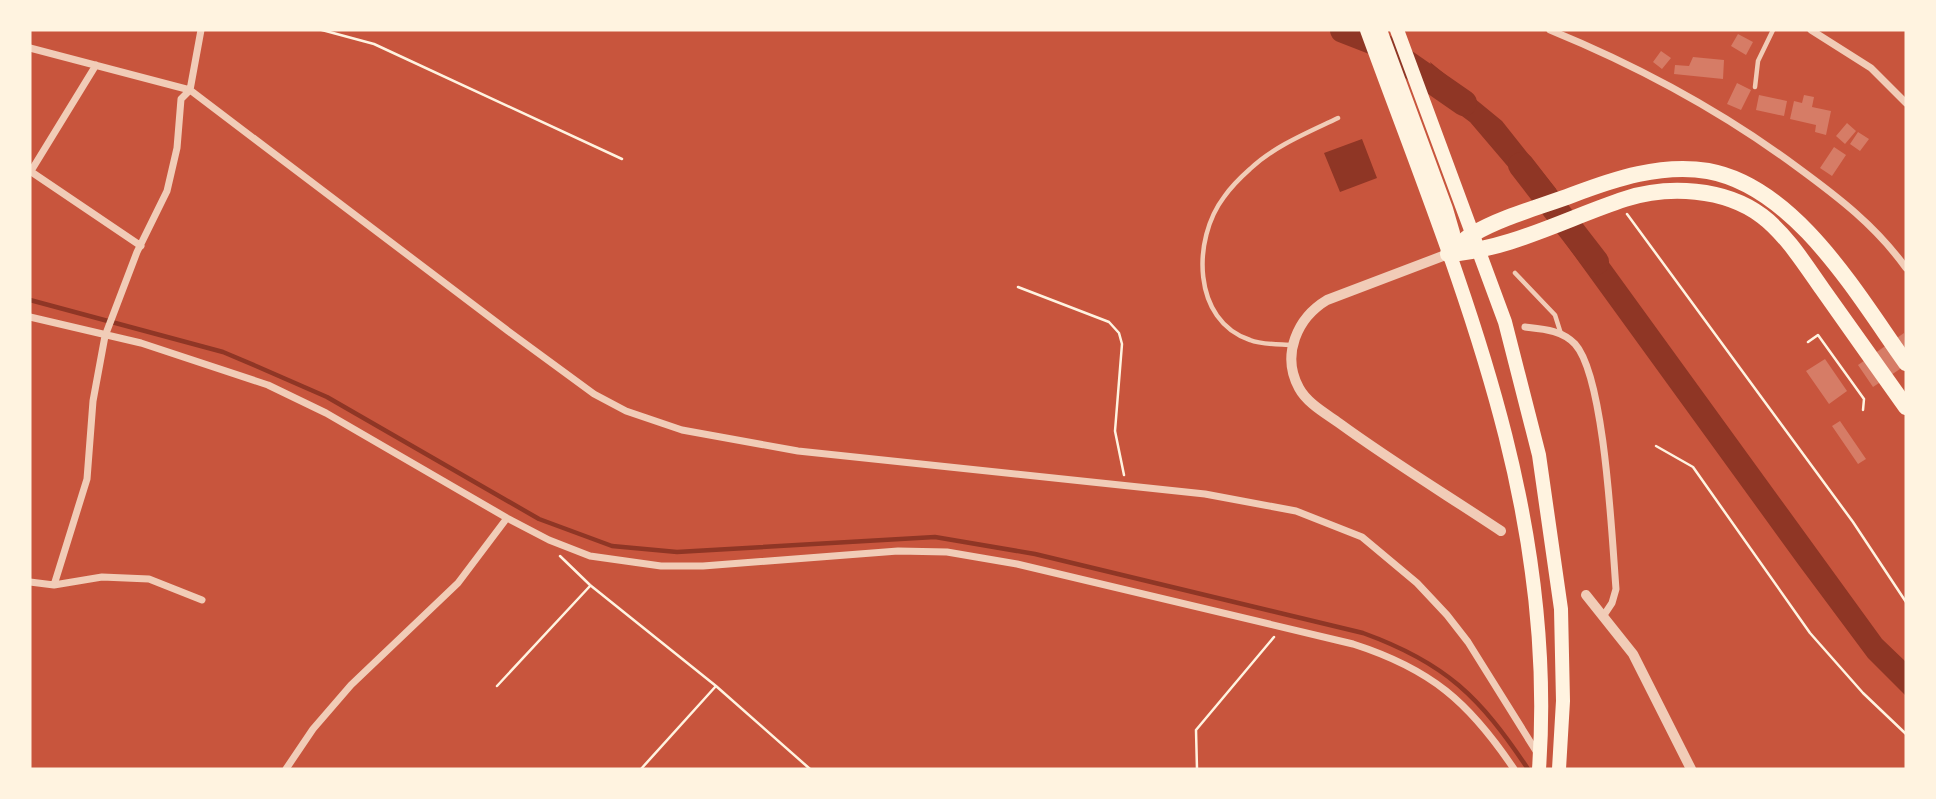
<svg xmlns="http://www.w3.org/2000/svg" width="1936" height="799" viewBox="0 0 1936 799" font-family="'Asap Condensed',sans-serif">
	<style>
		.water { fill: #8f3625 }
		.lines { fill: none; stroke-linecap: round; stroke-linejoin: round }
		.stream { stroke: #8f3625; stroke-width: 4.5 }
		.river { stroke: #8f3625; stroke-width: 26 }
		.building { fill: #d67c66 }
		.path { stroke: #fff3e0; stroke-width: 2.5 }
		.service { stroke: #f1ccb7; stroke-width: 4.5 }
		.minor { stroke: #f1ccb7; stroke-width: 7 }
		.tertiary { stroke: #f1ccb7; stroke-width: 10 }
		.trunk { stroke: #fff3e0; stroke-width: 14 }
		.motorway { stroke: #fff3e0; stroke-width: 16 }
	</style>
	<rect width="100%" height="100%" fill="#c8553d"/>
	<path class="water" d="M1430 62 1502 121 1556 189 1534 197 1470 122 1443 102Z
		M1362 139 1377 178 1340 192 1324 153Z
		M1586 231 1882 639 1906 662V696L1868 658 1798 564 1563 240Z"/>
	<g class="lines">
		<path class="stream" d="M30 300 223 352 256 366 327 397 539 519 612 546 677 552 935 537 1035 554 1363 633C1446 663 1480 697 1528 769"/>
		<path class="river" d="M1343 30 1379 44 1464 103
			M1521 165 1596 262"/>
	</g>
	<path class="building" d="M1738 34 1753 42 1746 55 1731 46Z
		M1661 51 1671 58 1662 69 1653 62Z
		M1693 57 1724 60 1723 79 1674 74 1675 65 1689 66Z
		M1737 83 1751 90 1741 110 1727 104Z
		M1759 95 1787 101 1784 116 1756 110Z
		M1804 95 1814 97 1812 107 1831 111 1826 135 1815 132 1816 125 1790 119 1794 101 1802 103Z
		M1847 123 1856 131 1845 144 1836 136Z
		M1858 132 1869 139 1860 151 1850 144Z
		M1834 147 1846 155 1832 176 1820 168Z
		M1904 333 1906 365 1873 387 1858 365Z
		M1825 359 1847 391 1829 404 1806 371Z
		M1840 421 1866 459 1858 464 1832 426Z"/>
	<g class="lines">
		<path class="path" d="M322 30 374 44 622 159
			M1627 214 1853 522 1906 602
			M1018 287 1109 322 1119 333 1122 344 1115 431 1124 475
			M1808 342 1818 335 1864 399 1863 410
			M1656 446 1693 467 1810 633 1863 693 1906 734
			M560 556 590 585 716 686 810 769
			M497 686 590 586
			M641 769 716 686
			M1197 769 1196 730 1274 637"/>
		<path class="service" d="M1755 87 1758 61 1773 30
			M1515 273 1555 315 1561 334
			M1293 345C1280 344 1262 345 1250 340 1192 321 1192 239 1224 197 1231 187 1241 177 1250 169 1274 146 1309 132 1338 118"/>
		<path class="minor" d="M1550 30C1638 66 1720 110 1797 167 1838 197 1876 226 1906 268
			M1811 30 1871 68 1906 103
			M30 48 190 90 508 331 594 394 626 411 682 430 798 451 1205 494 1296 511 1362 537 1417 583 1447 615 1468 642 1536 751
			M30 171 141 246
			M31 171 96 65
			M30 317 141 343 268 385 326 413 507 518 549 540 590 556 661 566H703L898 551 947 552 1017 564 1353 644C1431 669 1469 702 1514 769
			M1525 327C1543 329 1562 330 1575 344 1605 377 1612 540 1616 589L1612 603 1604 615
			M30 582 54 585 87 479 93 401 105 336 137 252 167 191 177 148 181 99 190 90 201 30
			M54 585 102 577 149 579 202 600
			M286 769 313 729 351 685 458 583 507 518"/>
		<path class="tertiary" d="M1448 254 1327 300C1297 318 1281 355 1299 388 1307 403 1325 413 1339 423 1391 461 1447 495 1501 531
			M1586 595 1633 654 1691 769"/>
		<path class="trunk" d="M1367 30C1456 274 1558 503 1539 769
			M1380 30 1446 209 1453 233 1449 253
			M1397 30 1505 322 1539 455 1561 609 1563 701 1559 769"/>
		<path class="motorway" d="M1448 254C1509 250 1567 218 1625 199 1668 185 1725 188 1762 216 1786 234 1806 266 1823 290 1851 329 1878 368 1906 407
			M1448 254C1456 248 1464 239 1473 234 1502 217 1540 207 1572 195 1614 179 1662 163 1708 171 1796 187 1858 296 1906 363"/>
	</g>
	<rect width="1936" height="799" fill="none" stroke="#fff3e0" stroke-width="63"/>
</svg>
